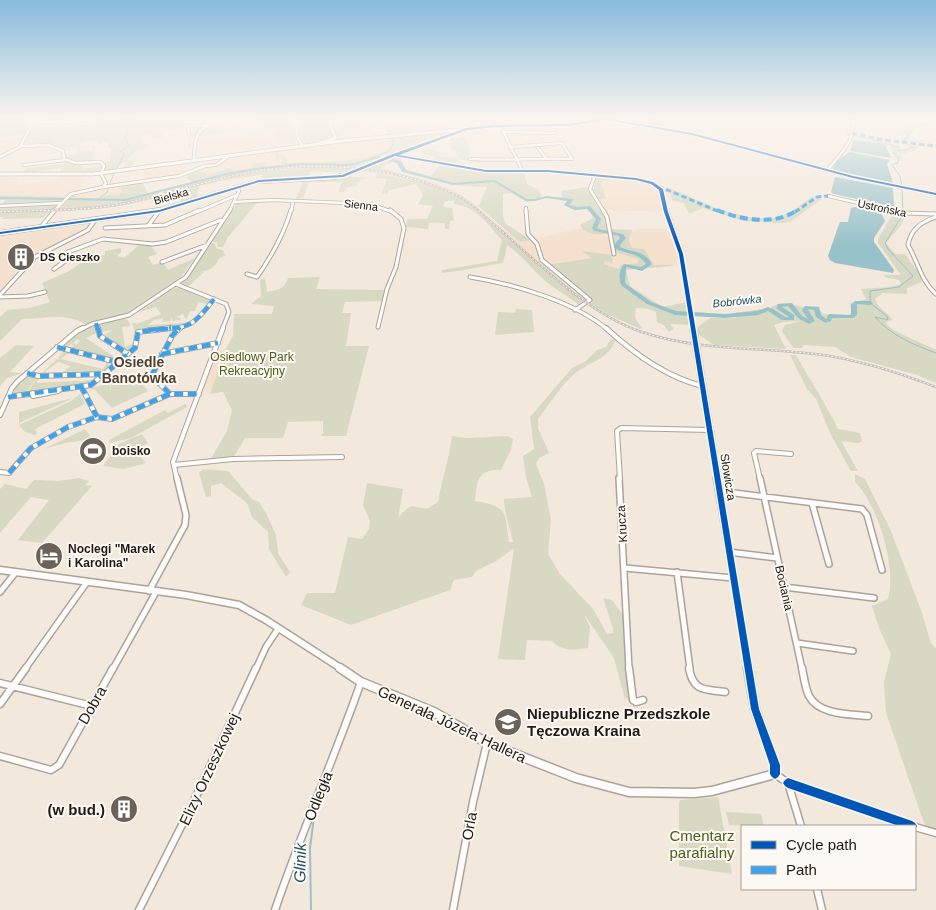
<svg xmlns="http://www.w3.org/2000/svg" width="936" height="910" viewBox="0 0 936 910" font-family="Arial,sans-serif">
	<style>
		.built { fill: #f4e0cd }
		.green { fill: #d7d9c3 }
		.water { fill: #98c2c9 }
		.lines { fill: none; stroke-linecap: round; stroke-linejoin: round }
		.stream-far1 { stroke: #98c2c9; stroke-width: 1 }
		.stream { stroke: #98c2c9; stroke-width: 2 }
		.river { fill: #98c2c9; fill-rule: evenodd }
		.minor-far4-casing { stroke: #aba39a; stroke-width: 4 }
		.minor-far3-casing { stroke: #aba39a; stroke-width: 5 }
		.minor-far2-casing { stroke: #aba39a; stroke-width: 6 }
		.minor-far1-casing { stroke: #aba39a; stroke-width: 8 }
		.minor-casing { stroke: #aba39a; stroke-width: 9 }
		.tertiary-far4-casing { stroke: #aba39a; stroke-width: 4.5 }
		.tertiary-far3-casing { stroke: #aba39a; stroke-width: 6 }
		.tertiary-far2-casing { stroke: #aba39a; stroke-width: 8 }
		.tertiary-far1-casing { stroke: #aba39a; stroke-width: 9 }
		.tertiary-casing { stroke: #aba39a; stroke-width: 11 }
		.minor-far4 { stroke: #fdfcfa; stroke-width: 2.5 }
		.minor-far3 { stroke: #fdfcfa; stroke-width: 3 }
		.minor-far2 { stroke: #fdfcfa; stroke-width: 4 }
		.minor-far1 { stroke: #fdfcfa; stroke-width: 5 }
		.minor { stroke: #fdfcfa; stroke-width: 6 }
		.tertiary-far4 { stroke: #fdfcfa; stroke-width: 3 }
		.tertiary-far3 { stroke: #fdfcfa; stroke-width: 4.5 }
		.tertiary-far2 { stroke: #fdfcfa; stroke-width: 5 }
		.tertiary-far1 { stroke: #fdfcfa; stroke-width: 6 }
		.tertiary { stroke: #fdfcfa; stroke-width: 8 }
		.rail-casing { stroke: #c3bfbd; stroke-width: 2.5 }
		.rail { stroke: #fcf8f4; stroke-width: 1; stroke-dasharray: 2; stroke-linecap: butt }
		.tertiary-bridge-casing { stroke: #aba39a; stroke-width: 4.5; stroke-linecap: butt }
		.tertiary-bridge { stroke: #fdfcfa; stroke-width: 3 }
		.quiet-far2 { stroke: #3ea2ea; stroke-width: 3; stroke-dasharray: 5.5 3; stroke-linecap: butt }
		.quiet-far1 { stroke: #3ea2ea; stroke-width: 4; stroke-dasharray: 8 4; stroke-linecap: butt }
		.quiet { stroke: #3ea2ea; stroke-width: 4.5; stroke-dasharray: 9 4.5; stroke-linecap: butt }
		.cycleway-casing { stroke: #fcf8f4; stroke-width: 3 }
		.cycleway { fill: #0057b8; fill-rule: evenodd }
		.labels { text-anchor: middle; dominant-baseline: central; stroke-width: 4; stroke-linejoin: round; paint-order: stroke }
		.far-street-label { font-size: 11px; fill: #221a13; stroke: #fcf8f4 }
		.far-poi-label { font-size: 11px; font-weight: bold; fill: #221a13; stroke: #fcf8f4; text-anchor: start }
		.far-water-label { font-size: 11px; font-style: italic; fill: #205763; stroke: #fcf8f4 }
		.park-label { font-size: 12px; fill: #4b6119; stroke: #fcf8f4 }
		.poi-label { font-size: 12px; font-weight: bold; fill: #221a13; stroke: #fcf8f4; text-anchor: start }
		.street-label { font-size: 12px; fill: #221a13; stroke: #fcf8f4 }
		.neighbourhood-label { font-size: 14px; font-weight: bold; fill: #51412f; stroke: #fcf8f4 }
		.near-street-label { font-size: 15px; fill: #221a13; stroke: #fcf8f4 }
		.near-poi-label { font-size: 15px; font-weight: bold; fill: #221a13; stroke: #fcf8f4; text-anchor: start }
		.near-park-label { font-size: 15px; fill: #4b6119; stroke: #fcf8f4 }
		.near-water-label { font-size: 16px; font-style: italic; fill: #205763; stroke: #fcf8f4 }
	</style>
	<rect width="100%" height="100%" fill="#f3e8dc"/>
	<path class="built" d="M244 118 245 127 214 130V125L226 122V120Z
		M384 118H441L446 130 395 135 385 124 384 121 387 120Z
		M370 120 377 136 349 140 340 137V132L361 129 358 125 364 123 362 121Z
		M597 122 608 123V130L597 133 598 134 537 132 536 127Z
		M273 128 280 144 296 141 297 145 268 146 197 154 200 135 241 129V135L245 136 251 135 250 131Z
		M22 137 13 150 0 155V140Z
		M388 138 389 147 386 151 362 158 327 162 287 163 279 154V150Z
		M274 152 276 159H281L282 165 266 166 264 163H253L252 168 232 171 226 169 208 175 195 169 216 164 224 158Z
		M184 163 187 173 143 182V169Z
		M321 165 361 168 358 169 300 168 262 171 236 175 144 200 115 206 0 213V211L108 206 135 201 245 172Z
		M366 168 435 183 458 192 520 242 581 228 587 233 612 235 615 252 638 259V263H629L618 269 604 265 606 261 592 253 583 251 591 258 546 265 588 301 584 303 461 198 447 190 410 180 362 170Z
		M0 176 18 177 15 185 39 182 60 178 61 176H86L81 191 60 197 0 195Z
		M614 178 644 181 655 186 660 189 664 212 608 210 599 200 606 198 602 186 604 181Z
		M123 185 120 194 106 195 101 198H75L72 196Z
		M90 222 87 229 83 231 34 255 0 293V234Z
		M640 229H667L676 249 677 265 653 266 649 255 626 247 624 233Z
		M226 349 212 390 202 391 217 350Z"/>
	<path class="green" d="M0 118H32L24 134 0 139Z
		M124 118 183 119 185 127 163 131 164 137 152 139 150 135 141 136V144H147L146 149 137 150 127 160 135 161 128 169 122 170 126 163 119 164 116 171 103 172 105 166 103 163 110 161 111 148H108L109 142 98 143V140L81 142 79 152 92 151 95 146 93 161 80 162 83 163V169L102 166 99 172 60 175 61 168 38 171 36 174 22 173 27 168 63 164 64 161 75 163 66 159V156L76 154 79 146 62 148 25 143 33 128 77 125 75 127 76 128 91 127 102 120Z
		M229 118H292L295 141 279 144 273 128 264 129 262 121 244 123 243 118 226 120V122L214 125 215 130 240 128 241 129 205 134 192 138 191 146 188 147 189 135 199 126Z
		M297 118H329L333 138 303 144Z
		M332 118H345L335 120 336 123 349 122 348 118 370 120 363 121 364 124 358 125 361 129 340 132 341 138 349 139 333 141 337 137 332 124Z
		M661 120 670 127 667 128 711 136 826 168 823 169 730 143 638 124Z
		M936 120V123L916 128 906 141 920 145 915 151 901 154 902 161 897 160 892 152 890 144 854 135 888 142 900 147 901 150 910 147 899 141 906 136 902 134 905 128Z
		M446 132V135L389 155 361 168 321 165 260 170 233 175 135 201 98 207 61 208 72 196 75 195 76 198H101L106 195 120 194 123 185 142 182 148 193 191 182 185 175C195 171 200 169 208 175L231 167 232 171 252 168 251 163H253L267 162 266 166 282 165 281 159 276 160 274 152 279 150V154L286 157 287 163C310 162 373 164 389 147L388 138 394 137Z
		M452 135 454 139 464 136 469 146 468 161 458 159 453 165 431 161 435 156 419 153 429 149 441 152 438 156 457 158 456 151 451 150 450 136Z
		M396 157 402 158 401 162 406 170 431 176 439 166 489 173H509L523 171 527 184 539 190 542 197H562V191L587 187 604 214 608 234C598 234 585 236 580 225L593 218 588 208 572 209 564 204 568 201 566 199 546 198 527 202 512 193 503 194V217L506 224 531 240 520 242 477 205H479L487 187 453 185 405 172 394 162 380 168 435 183 366 168Z
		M317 167 358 169C342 175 326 171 310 172L307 178 263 179 262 175 232 179 199 186 197 198 182 202 176 193C142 202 109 210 73 210L133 203 253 172Z
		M362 170 434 185 461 198 584 303 579 305C567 295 552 288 541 277 528 265 522 255 507 245L503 263C482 266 463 271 442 273V270L497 261 502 240C487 224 477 207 454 204V201H445L443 207 452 208 454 220 450 221 449 229H445V223H429L428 229 406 227V222L409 219H427L433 206 418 204 423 195 416 184 389 190 387 194 382 193 387 179 375 178 377 173 359 171Z
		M346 176 367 178 358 181 357 186 348 187 344 192H338L342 182H309L303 198 296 199 304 180 330 179Z
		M596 177 614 178 603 181 602 186 606 198 599 200 593 191Z
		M667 187C699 200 744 225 779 217 790 214 802 203 812 197L822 199 790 222 783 223 744 221 703 208 689 214 684 203 673 201Z
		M0 195 60 197H65L53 209 0 211V206L5 200H0Z
		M258 202 228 237 223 247H218L217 242H211L236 204Z
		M51 211 42 218 2 219 4 217H0V213Z
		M894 212 905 214 902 224 886 243 895 254H905L920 275 922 282 907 288V294L883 293 875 299C879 311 887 310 892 320L886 322 887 325 895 331 936 350V383L917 375 851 357 835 347 803 345 802 348H793L782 331 785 325 801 321 784 322 774 325 786 349 714 345 698 334V327L710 318H736L734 313 770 308C780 301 787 304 797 306 809 309 815 302 823 314L849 316 852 314 850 303 866 299 861 289 890 287 901 284 899 280 885 277 884 275H901L878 243V239Z
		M611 229 632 230 629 240 632 248 644 249 654 265H672L673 266 626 270 630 286 663 307 687 302 689 325 670 324 674 329 669 332 664 325 657 322 656 312 649 309 636 308C634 317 635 321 642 327L640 329 605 313 591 304 546 265 591 258 582 251 612 255 613 263 606 261 604 264 618 269 621 265 638 263V259L615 252Z
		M210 243H215L216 248 224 251 223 253 226 255 218 259C218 264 210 272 201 271L204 272 189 286H183L182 282 193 270Z
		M139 245 151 246 157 254 148 257 153 265 163 262 168 270 195 258 180 278 132 311 121 316 85 324C65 312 44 319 22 319L0 341V317L7 310 29 308 50 302 42 283 69 271 85 260 105 255V251L121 248V252L117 256 124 258Z
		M320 277 316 289 386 290 383 301 345 302 342 313H351L346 346H369L346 436H321L323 433V421L288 422 283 438H245L233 458 210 460 227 431 232 410 223 392 210 394 226 348 233 336 234 314H272L274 306 251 304 261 296 260 280 265 279 267 292C278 290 285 289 288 278Z
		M175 288H181L212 300 207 304 198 302 195 311H190L186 320 183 314 177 317 181 318 180 320 172 321V317L170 321 162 322 163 318 154 320 148 325 183 323 196 319 195 321 182 326 140 328 135 331V335L132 322 137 324 161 314 156 307 139 312 151 304 167 298 155 302 153 301Z
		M516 309 532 310 534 332 495 335 498 312 515 313Z
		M123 319 128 320 130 326 122 327 125 347 135 342 134 347 127 352 115 342 113 343 114 341 105 335 102 336 113 330 100 332 98 325 106 324 102 323Z
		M96 325 98 332 86 338 116 358 122 352 125 354 117 361 98 357 100 355 75 348 73 350 69 349 74 346 71 345 74 343 76 345 80 341 78 339 66 348 62 347 68 343V339L71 340 79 333 78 332Z
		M611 339 615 340C611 359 585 363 572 376 559 388 549 405 538 419V428L549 453 539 458 536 464 544 484 551 520 548 554 560 574 593 609 607 634 613 633V628L603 598 612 600 624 616 628 698 625 699 614 658 584 614 590 627 588 648C574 650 563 652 552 641L527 640 525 660 498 659 514 548 496 561 476 571 472 577 454 580 450 590 351 625 301 605 307 593H335L348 537 362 539 369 529 370 521 363 505 367 483 403 489 398 518C415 498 410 510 429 508L438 502C442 479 449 459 452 436L467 438 508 436 513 439 511 450 501 470C477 469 477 481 475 501 508 506 505 512 509 542H513C510 528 504 511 504 499L532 497 526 477 523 456 534 449 530 417 572 368 586 361 597 350 606 347Z
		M16 345 34 346 10 372 23 373 7 378 0 386V358Z
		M65 350 71 352 60 359 103 369 108 361 114 362H108L109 366 114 362C103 374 100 372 84 372L85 369 84 371 63 372 71 366 58 362 45 372 46 374 40 375 43 372 44 374V371L57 359 59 360 58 358Z
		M790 355H796C810 381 826 403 838 429L860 433 862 441 859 443 841 441 858 471H851L831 435 816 399 807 389Z
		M28 375 37 377 26 393 13 394 16 386Z
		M94 375 100 376 92 383 27 393 37 378 43 377 38 379 37 383 95 380 97 377H93Z
		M131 379 132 386 141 383 148 391 112 408 94 389 89 391 91 388 110 383 111 392V385Z
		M80 394 85 404 35 429 37 433 35 435 25 432 19 425 71 401Z
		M72 398 69 400 19 423V412Z
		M185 404 187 407 131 438 110 443 109 440 165 410 168 413Z
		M85 429 92 439 65 443 44 449Z
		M142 434 148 443 139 448 137 453 146 463 124 469 103 466 119 444Z
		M203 469 228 471 252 499 259 502 266 513 276 535 278 553 290 572 286 577 269 549 268 532 252 517 247 503 221 483 211 486V496L206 497 199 473Z
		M855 474 865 479 891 531 921 610 931 643 936 649V830L925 826 886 713 884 682 891 654 879 628 872 606 888 599C897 567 878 505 855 482Z
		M79 478 89 481 85 485 92 486 42 543 18 540 49 500 31 497 0 533V489L5 484 26 489 34 480 58 481Z
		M718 797 732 874 679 866V802L680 800Z
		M726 812 761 814 764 826 729 825Z"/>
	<path class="water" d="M859 140 885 144 891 158 850 151 853 141Z
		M850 152 890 160 887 164 893 183 832 170 837 160Z
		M835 177 893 188 894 207 834 194 831 192Z
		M855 207 881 213 885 221 874 238V242L894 270 893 273 835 263 830 260 828 256 839 224 840 222H848L851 208Z"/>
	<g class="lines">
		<path class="stream-far1" d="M848 118 850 123 848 127
			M847 128V133L849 134
			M854 135 899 147 894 153 898 157V163L892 165 900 176 902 186
			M898 151 914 148 903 142 914 127 936 121
			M372 158 389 151 394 143 387 126 382 124 380 118
			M116 170 124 154 121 151 129 145 125 137 128 133 126 128 131 122 129 118
			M902 189 903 212
			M97 200 107 192 114 173
			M903 214 885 243 888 249 913 276 899 287 870 291V303L887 316 888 320 875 317C890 335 914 345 936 353"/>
		<path class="stream" d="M311 910 310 848 314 817"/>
		<path class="river" d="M379 156 401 161 406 170 453 183 495 180 527 199H535L546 196 573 199V200L569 205 576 207 590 206 601 219 597 228 598 229 623 234 626 238 620 245V247C633 253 644 250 652 264L642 271 627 267 626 268 625 282 626 284 651 302 676 311 725 314 757 311 768 307 773 309 785 317H789L776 308 778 304 792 303 802 316 808 319 802 310 805 306 819 307 821 315 826 319 828 315 830 314 850 315 851 314V305L855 301H870L873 303 870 305 858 304 857 305V315L853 318H832L831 321 825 323 816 317 814 310 809 309 808 310 815 321 809 324 798 318 788 306 782 307 794 315V320H782L768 311 758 315 725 318 675 315 647 304 622 286C618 280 619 269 624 264L641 267 646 264C639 253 627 254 616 249L614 245 620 238 619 236 594 231 592 228 596 219 587 209 575 210 564 205 567 201 546 198 535 201H526L494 182 453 185 402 172 397 163 379 158 350 166 301 165 255 170 227 175 125 201 0 199V197L125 199 227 173 255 168 301 163 350 164Z"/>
		<g class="minor-far4-casing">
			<path id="minor-far4" d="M186 118 189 134
				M295 118 298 139 302 145
				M32 124 58 121 91 125 102 118
				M636 124 671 118
				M187 126 208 125
				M503 131 522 170
				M503 132 554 133
				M319 143 336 138 330 125V118
				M536 145 546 158
				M21 146 48 145 63 151 64 159 76 163 101 162 104 166 101 174 106 183 103 187
				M0 157 20 147 35 118
				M470 159C504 161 538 158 572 159L562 143 510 147
				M194 161C194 131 199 127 227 118
				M24 165 65 160
				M827 171C839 154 857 142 852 118
				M595 175 590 189 604 212
				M828 196 898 212
				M234 202 273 200 370 204 392 212
				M0 206 62 203
				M526 208V212
				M53 212 71 194 103 187 179 176 205 166 216 165 229 156
				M197 212 237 195
				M229 212 239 191 235 187
				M291 212 293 202"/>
		</g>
		<g class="minor-far3-casing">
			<path id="minor-far3" d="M526 210 528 234 537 244 542 260 590 300 575 310
				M603 210 607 217 614 254
				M893 210 904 213 936 214
				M936 217C921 222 911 229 908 245 918 262 921 281 936 294
				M148 226 159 211
				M41 227 55 210
				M105 228 165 225 200 210
				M68 252 103 239 153 244 166 242 221 220
				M162 262 207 245
				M54 269 68 259 70 254 68 252
				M247 274 257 277C271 257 284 234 291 210
				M470 277C513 284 574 301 608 330
				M176 284 226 304 229 312 222 330
				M0 295 35 257 88 230 95 220
				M0 297 28 296 45 292
				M96 323 98 330
				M378 327 387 289 396 267 404 228 401 219 390 210
				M80 330 92 324 129 315 186 277 230 210
				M148 330C187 327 190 331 214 299
				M178 330 180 328"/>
		</g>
		<g class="minor-far2-casing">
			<path id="minor-far2" d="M98 328 100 336 128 354
				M606 328C633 353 667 377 702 386
				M57 347 117 362
				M162 354 218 343
				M27 373 38 376 103 374
				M81 386 97 417
				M33 393V396L58 391
				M170 394 155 379 153 373 172 336 180 328
				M8 397 91 385 135 348 138 332 171 328
				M0 415 12 388 18 381 77 331 83 328
				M174 465 233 459 342 457
				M0 472 9 473 31 448 68 427 97 417 112 419 170 394H199
				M177 479 173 462 223 328
				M620 479 617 431 621 428 709 430
				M760 479 754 453 756 451 791 454"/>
		</g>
		<g class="minor-far1-casing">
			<path id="minor-far1" d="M619 478 629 669
				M760 478 802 669
				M719 491 862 509 867 515 882 570
				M812 503 829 564
				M729 552 777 558
				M625 568 733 578
				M677 572 690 669
				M784 587 874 598
				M149 591 185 525 186 515 177 478
				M0 592 16 572
				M797 643 853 651
				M25 669 87 582
				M113 669 156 592
				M256 669 266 647 278 629"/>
		</g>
		<g class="minor-casing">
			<path id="minor" d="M629 668 633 700 636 702 643 700
				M689 668C693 692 705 689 725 692
				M802 668C804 677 805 688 809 696 819 715 849 714 868 716
				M0 683 92 706
				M0 704 26 668
				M0 756 51 770 59 765 113 668
				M775 774 788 783 808 791 912 826
				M788 783 801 826
				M915 827 936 833
				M817 889 822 910
				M139 910 192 805 256 668
				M275 910C301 833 334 759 361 682
				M453 910 473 802 487 743"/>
		</g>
		<g class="tertiary-far4-casing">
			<path id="tertiary-far4" d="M394 155 486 171H548L636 179 652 183 661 189 666 212
				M364 168 466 129 495 126 568 125 607 119 692 134 853 177 936 194
				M0 174H93L341 141 457 130
				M154 212 255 182 333 178 359 170"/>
		</g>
		<g class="tertiary-far3-casing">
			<path id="tertiary-far3" d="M666 210 681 254 693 330
				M0 233 161 210"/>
		</g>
		<g class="tertiary-far2-casing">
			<path id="tertiary-far2" d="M693 328 718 479"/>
		</g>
		<g class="tertiary-far1-casing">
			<path id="tertiary-far1" d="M717 478 749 669
				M0 570 186 595 239 605 266 620 342 669"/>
		</g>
		<g class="tertiary-casing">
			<path id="tertiary" d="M340 668 361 682 434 712 487 743 576 778 629 792 694 793 712 791 775 774V765L755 709 748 668"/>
		</g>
		<use href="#minor-far4" class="minor-far4"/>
		<use href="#minor-far3" class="minor-far3"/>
		<use href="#minor-far2" class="minor-far2"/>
		<use href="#minor-far1" class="minor-far1"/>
		<use href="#minor" class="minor"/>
		<use href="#tertiary-far4" class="tertiary-far4"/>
		<use href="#tertiary-far3" class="tertiary-far3"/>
		<use href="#tertiary-far2" class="tertiary-far2"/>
		<use href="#tertiary-far1" class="tertiary-far1"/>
		<use href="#tertiary" class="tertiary"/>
		<g class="rail-casing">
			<path id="rail" d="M0 212C36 210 74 211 110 206 153 199 194 184 237 175 305 160 394 164 458 196 472 202 484 217 497 227 539 263 589 315 642 332 698 351 757 347 815 354 857 359 897 372 936 387"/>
		</g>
		<use href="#rail" class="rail"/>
		<g class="tertiary-bridge-casing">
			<path id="tertiary-bridge" d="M359 170 364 168"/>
		</g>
		<use href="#tertiary-bridge" class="tertiary-bridge"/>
		<path class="quiet-far2" d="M852 133 884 140 936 146
			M658 186 720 212
			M795 212 817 197 828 196"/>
		<path class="quiet-far1" d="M717 210C741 220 775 226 797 210
			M96 323 98 330
			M148 330C187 327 190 331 214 299
			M178 330 180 327"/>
		<path class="quiet" d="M98 328 100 336 128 354
			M57 347 117 362
			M162 354 218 343
			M27 373 38 376 103 374
			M81 386 97 417
			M170 394 155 379 153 373 172 336 179 328
			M8 397 91 385 135 348 138 332 171 328
			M9 473 31 448 68 427 97 417 112 419 170 394H199"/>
		<g class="cycleway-casing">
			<path id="cycleway" d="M605 118 692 133 853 176 936 193V195L853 178 692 135 607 120 568 126 495 127 467 130 399 155 486 170H548L636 178 653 182 663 189 668 212 683 254 759 709 780 765V774L778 777 775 779 772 777 770 774V765L751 709 679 254 664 212 659 190 651 184 636 180 548 172H486L395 156 343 177 259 182 159 212 0 234V232L159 210 259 180 342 175 393 154 466 128 495 125 568 124Z
				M788 778 912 821 915 823 917 826 915 830V826H899L788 788 785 786 783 783 785 780Z"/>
		</g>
		<use href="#cycleway" class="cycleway"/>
	</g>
	<linearGradient id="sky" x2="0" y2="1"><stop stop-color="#88badc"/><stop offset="0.48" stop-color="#faf5ef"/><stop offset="1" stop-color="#faf5ef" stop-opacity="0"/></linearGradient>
	<rect width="936" height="246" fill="url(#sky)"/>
	<defs>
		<g id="building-disc" transform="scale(1.4375)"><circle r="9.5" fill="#6b6259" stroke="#fcf8f4"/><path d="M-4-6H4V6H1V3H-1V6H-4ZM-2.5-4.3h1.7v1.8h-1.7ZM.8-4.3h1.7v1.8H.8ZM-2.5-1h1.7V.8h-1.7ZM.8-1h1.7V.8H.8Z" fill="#fff"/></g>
		<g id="stadium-disc" transform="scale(1.4375)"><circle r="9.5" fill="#6b6259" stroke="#fcf8f4"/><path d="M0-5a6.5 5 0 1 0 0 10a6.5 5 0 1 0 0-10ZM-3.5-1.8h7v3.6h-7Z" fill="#fff"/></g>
		<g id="hotel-disc" transform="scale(1.4375)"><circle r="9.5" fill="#6b6259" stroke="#fcf8f4"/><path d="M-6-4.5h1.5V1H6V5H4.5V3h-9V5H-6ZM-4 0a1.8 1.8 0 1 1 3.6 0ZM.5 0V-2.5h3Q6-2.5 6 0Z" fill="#fff"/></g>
		<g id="school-disc" transform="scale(1.4375)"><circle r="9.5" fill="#6b6259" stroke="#fcf8f4"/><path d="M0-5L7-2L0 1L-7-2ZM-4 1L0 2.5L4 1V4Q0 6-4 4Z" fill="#fff"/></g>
	</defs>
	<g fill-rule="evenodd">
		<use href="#building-disc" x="21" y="257"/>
		<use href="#stadium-disc" x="93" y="451"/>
		<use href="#hotel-disc" x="49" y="556"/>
		<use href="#school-disc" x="508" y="722"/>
		<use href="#building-disc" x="124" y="809"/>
	</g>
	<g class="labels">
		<g class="far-street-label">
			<text transform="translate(171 196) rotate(-16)">Bielska</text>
			<text transform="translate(361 205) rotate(7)">Sienna</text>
			<text transform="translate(882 208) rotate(12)">Ustrońska</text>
		</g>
		<g class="far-poi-label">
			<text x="40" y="257">DS Cieszko</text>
		</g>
		<g class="far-water-label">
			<text transform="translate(737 301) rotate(-6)">Bobrówka</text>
		</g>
		<g class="park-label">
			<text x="252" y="357">Osiedlowy Park<tspan x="252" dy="14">Rekreacyjny</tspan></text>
		</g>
		<g class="poi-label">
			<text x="112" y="451">boisko</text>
			<text x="68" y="549">Noclegi "Marek<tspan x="68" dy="14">i Karolina"</tspan></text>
		</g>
		<g class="street-label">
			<text transform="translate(728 477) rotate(81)">Słowicza</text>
			<text transform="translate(622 524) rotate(-94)">Krucza</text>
			<text transform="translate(784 588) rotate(77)">Bociania</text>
		</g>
		<g class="neighbourhood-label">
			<text x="139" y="362">Osiedle<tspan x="139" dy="16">Banotówka</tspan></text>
		</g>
		<g class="near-street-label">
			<text transform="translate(92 705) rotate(-60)">Dobra</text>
			<text transform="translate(452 724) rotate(25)">Generała Józefa Hallera</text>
			<text transform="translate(209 769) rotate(-65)">Elizy Orzeszkowej</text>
			<text transform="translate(318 796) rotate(-68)">Odległa</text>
			<text transform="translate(469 826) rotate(-80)">Orla</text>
		</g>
		<g class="near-poi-label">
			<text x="527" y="713">Niepubliczne Przedszkole<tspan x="527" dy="17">Tęczowa Kraina</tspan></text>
			<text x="105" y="809" text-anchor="end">(w bud.)</text>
		</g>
		<g class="near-park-label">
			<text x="702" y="835">Cmentarz<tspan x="702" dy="17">parafialny</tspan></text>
		</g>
		<g class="near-water-label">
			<text transform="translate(300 863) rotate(-89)">Glinik</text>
		</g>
	</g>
	<rect x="741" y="825" width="175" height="65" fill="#fcf8f4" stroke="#a59f9a"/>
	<rect x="751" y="841" width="25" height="8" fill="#0057b8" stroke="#a59f9a"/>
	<text x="786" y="850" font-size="15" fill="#221a13">Cycle path</text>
	<rect x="751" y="866" width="25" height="8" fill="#3ea2ea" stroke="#a59f9a"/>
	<text x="786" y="875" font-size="15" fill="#221a13">Path</text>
</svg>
